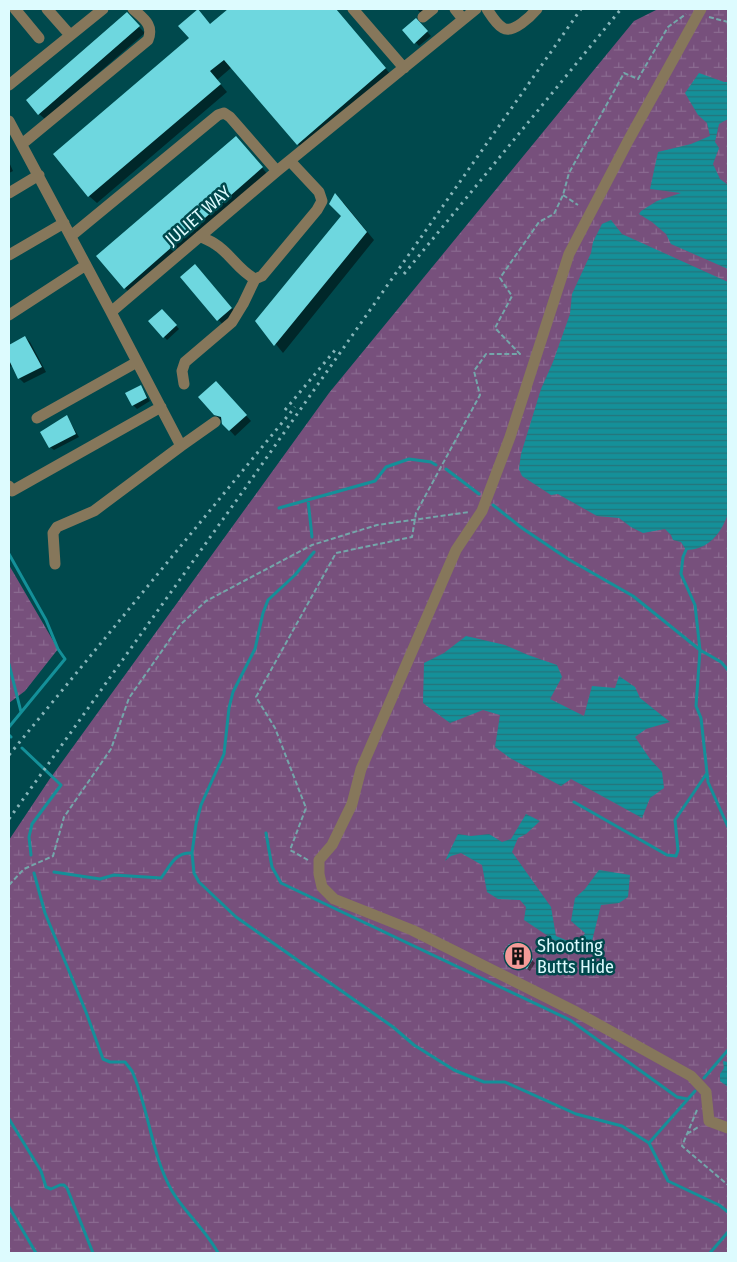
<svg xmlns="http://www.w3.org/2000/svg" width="737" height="1262" viewBox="0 0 737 1262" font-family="'Fira Sans Condensed',sans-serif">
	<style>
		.wetland { fill: url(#wetland-marsh) }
		.water { fill: url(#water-rules) }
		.shadow { fill: #0007 }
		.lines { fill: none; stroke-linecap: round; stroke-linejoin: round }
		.stream { stroke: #149099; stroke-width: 3 }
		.building { fill: #6ed7df }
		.path { stroke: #74a6aa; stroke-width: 2; stroke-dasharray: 5 2.5; stroke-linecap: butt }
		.minor { stroke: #86775b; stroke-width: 11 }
		.rail { stroke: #87b5b9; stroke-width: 3; stroke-dasharray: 2.5 5; stroke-linecap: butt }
		.labels { text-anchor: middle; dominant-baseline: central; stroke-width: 5; stroke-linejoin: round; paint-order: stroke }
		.street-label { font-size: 18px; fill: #ddfbfe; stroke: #00494d }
		.poi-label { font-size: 18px; fill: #ddfbfe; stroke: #00494d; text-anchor: start }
	</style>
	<defs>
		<pattern id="wetland-marsh" width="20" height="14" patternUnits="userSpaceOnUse" patternTransform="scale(1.25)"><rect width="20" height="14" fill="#77507c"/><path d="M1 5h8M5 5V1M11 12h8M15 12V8" fill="none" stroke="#8a6a90"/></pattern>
		<pattern id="water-rules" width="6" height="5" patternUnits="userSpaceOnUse" patternTransform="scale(1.25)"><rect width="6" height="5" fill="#149099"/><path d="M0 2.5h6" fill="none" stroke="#26747a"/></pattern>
	</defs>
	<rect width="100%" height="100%" fill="#00494d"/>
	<path class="wetland" d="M658 9H728V1253H9V840L49 780 329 393 634 21Z
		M9 565 58 649 25 691 9 703Z"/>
	<path class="water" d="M699 73 724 82H728V73V119L719 124 715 142 719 148 713 164 720 179 728 185V269L671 244 666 234 652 222 639 214 641 211 657 201 681 193 650 189 658 152 691 144 710 136 707 123 698 115 685 93Z
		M611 220 622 234 728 282V513C722 533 708 550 686 550L681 542 673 540 671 535 665 529 643 533 631 527 619 518 597 516 558 494 551 495 522 476 519 469 521 454 541 389 553 362 570 314 572 294 591 253 593 242 602 224Z
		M466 636 505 645 528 655 557 665 562 677 550 699 584 716 592 686 615 688 619 676 635 687 640 698 670 722 646 729 635 737 650 759 662 772 664 788 650 798 642 818 571 779 561 786 510 758 495 747 500 715 483 710 450 723 423 703 424 663 444 653Z
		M526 814 540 821 526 834 518 838 512 852 551 907 556 936 578 945 585 933 571 921 575 898 585 889 599 870 630 875 628 897 619 903 601 905 589 953 572 952 524 920 526 907 520 900 498 899 487 892 482 865 461 853 451 856 445 861 458 834 471 836 489 834 502 842 511 839Z
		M723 1061 728 1062V1087L720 1081V1074L724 1068Z"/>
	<path class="shadow" d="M230 9H335L392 76 305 152 232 67 217 80 227 92 97 203 89 196 211 25Z
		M417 9H437L426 18Z
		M126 14 145 33 45 119 39 114Z
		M416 20 431 36 419 46 404 30Z
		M243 145 269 176 132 295 125 288Z
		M9 162 13 171 9 173Z
		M343 202 374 240 283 353 257 321 343 216Z
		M201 272 237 314 224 326 182 278Z
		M162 310 179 329 167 340 150 321Z
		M25 337 30 342 46 372 24 383 19 378 14 368 12 366 9 367V346Z
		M141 387 150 401 137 409 133 405Z
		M221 388 251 421 235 436 215 414Z
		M67 417 79 437 54 450 50 447Z
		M504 954 532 960 535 963 530 971Z"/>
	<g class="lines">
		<path class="stream" d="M446 469 479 494
			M308 500 312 537
			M493 505 522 528 568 559 633 596 700 650 721 662 728 670
			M279 508 375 481 386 467 409 459 431 462 436 465
			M686 550 683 557 681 574 695 605 700 650 696 706 701 718 708 782 728 827
			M314 552 295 575 268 600 263 613 255 649 233 692 229 708 224 754 201 805 196 824 192 853 194 873 199 882 236 917 393 1027 414 1045 454 1070 484 1082H505L576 1114 622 1126 649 1143 668 1181 719 1205 728 1212
			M9 554 46 620 58 649 65 659 9 727
			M9 664 21 712
			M9 735 11 737
			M22 748 61 785 32 824 29 837 31 855
			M574 802 667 855 676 856 678 850 675 820 707 773
			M266 833 272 867 281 883 570 1020 677 1097 687 1099
			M54 872 100 879 114 875 161 878C170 867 174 852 192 853
			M34 873 45 913 86 1012 103 1059 110 1062H125L132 1071C149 1109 151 1154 172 1191 185 1213 206 1230 218 1253
			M704 1078 728 1050
			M9 1119 41 1171 46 1187 51 1189 60 1185H64L67 1188 93 1253
			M649 1143 695 1091
			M9 1207 36 1253
			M710 1253 728 1232"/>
	</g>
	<path class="building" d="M198 9 210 24 228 9H336L386 68 297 145 224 60 210 71 221 84 88 197 53 154 189 38 178 26Z
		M127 12 140 26 38 115 26 100Z
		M416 18 428 31 414 44 402 30Z
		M236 136 263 167 124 289 96 256Z
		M335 193 367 232 274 346 255 321 341 216 329 204Z
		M195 264 232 308 217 321 180 277Z
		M162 309 177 325 163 338 148 321Z
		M25 336 42 367 18 379 9 360V345Z
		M216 381 247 415 229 431 222 424 221 417 214 415 198 397Z
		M141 385 147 398 132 406 125 393Z
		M67 415 76 434 49 448 40 432Z
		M509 944 533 959 527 969 503 954Z"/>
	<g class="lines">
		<path class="path" d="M709 17 728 22
			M563 195 578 205
			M308 860 290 850 306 808 275 728 256 697 336 553 412 537 416 513 480 395 474 371 486 354H520L495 328 512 296 500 278 539 222 554 214 563 195 569 173 624 73 638 79 668 27 686 14
			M9 885 24 869 53 856 64 817 111 749 129 698 180 625 206 601 312 545 377 525 469 512
			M697 1110 682 1146 728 1185
			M687 1134 700 1126"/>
		<path class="minor" d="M15 9 39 38
			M47 9 70 35
			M353 9 404 68
			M455 9 463 19
			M487 9C491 15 496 24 503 28 513 34 531 16 537 9
			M701 9 628 141 569 254 510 437 482 511 456 550 361 769 352 804 332 845 319 860V874L322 887 334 899 412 930 576 1012 691 1076 706 1092 709 1121 728 1128
			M423 17 433 9
			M9 85 103 9
			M9 121 111 312 277 171 476 9
			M22 144 148 40C154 25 144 19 133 9
			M9 193 39 175
			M71 236 218 115 224 113 230 117 277 171
			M200 236C205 239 211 241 215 244 230 253 238 270 255 279L262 276 317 210 322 201 319 192 290 161
			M9 255 64 223
			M111 312 181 446 215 422
			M9 315 86 265
			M184 384 182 371 185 362 232 322 243 304 255 279
			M37 418 137 362
			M9 486 12 491 161 407
			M55 564 53 533 57 527 94 511 181 446"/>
		<path class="rail" d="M404 274 621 9
			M285 410 336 349
			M9 755 295 407
			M9 819 246 487 581 9"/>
	</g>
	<defs>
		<g id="building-disc" transform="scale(1.4375)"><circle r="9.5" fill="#f59b98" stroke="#00494d"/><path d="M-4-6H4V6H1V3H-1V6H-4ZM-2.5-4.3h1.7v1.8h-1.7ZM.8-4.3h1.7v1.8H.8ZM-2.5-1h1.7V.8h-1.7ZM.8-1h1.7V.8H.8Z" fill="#111"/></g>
	</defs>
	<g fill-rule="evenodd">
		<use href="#building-disc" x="518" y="956"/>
	</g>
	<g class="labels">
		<g class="street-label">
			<text transform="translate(198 216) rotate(-41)">JULIET WAY</text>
		</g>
		<g class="poi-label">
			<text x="537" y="946">Shooting<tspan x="537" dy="21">Butts Hide</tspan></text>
		</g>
	</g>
	<rect width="737" height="1262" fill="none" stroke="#ddfbfe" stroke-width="20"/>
</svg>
